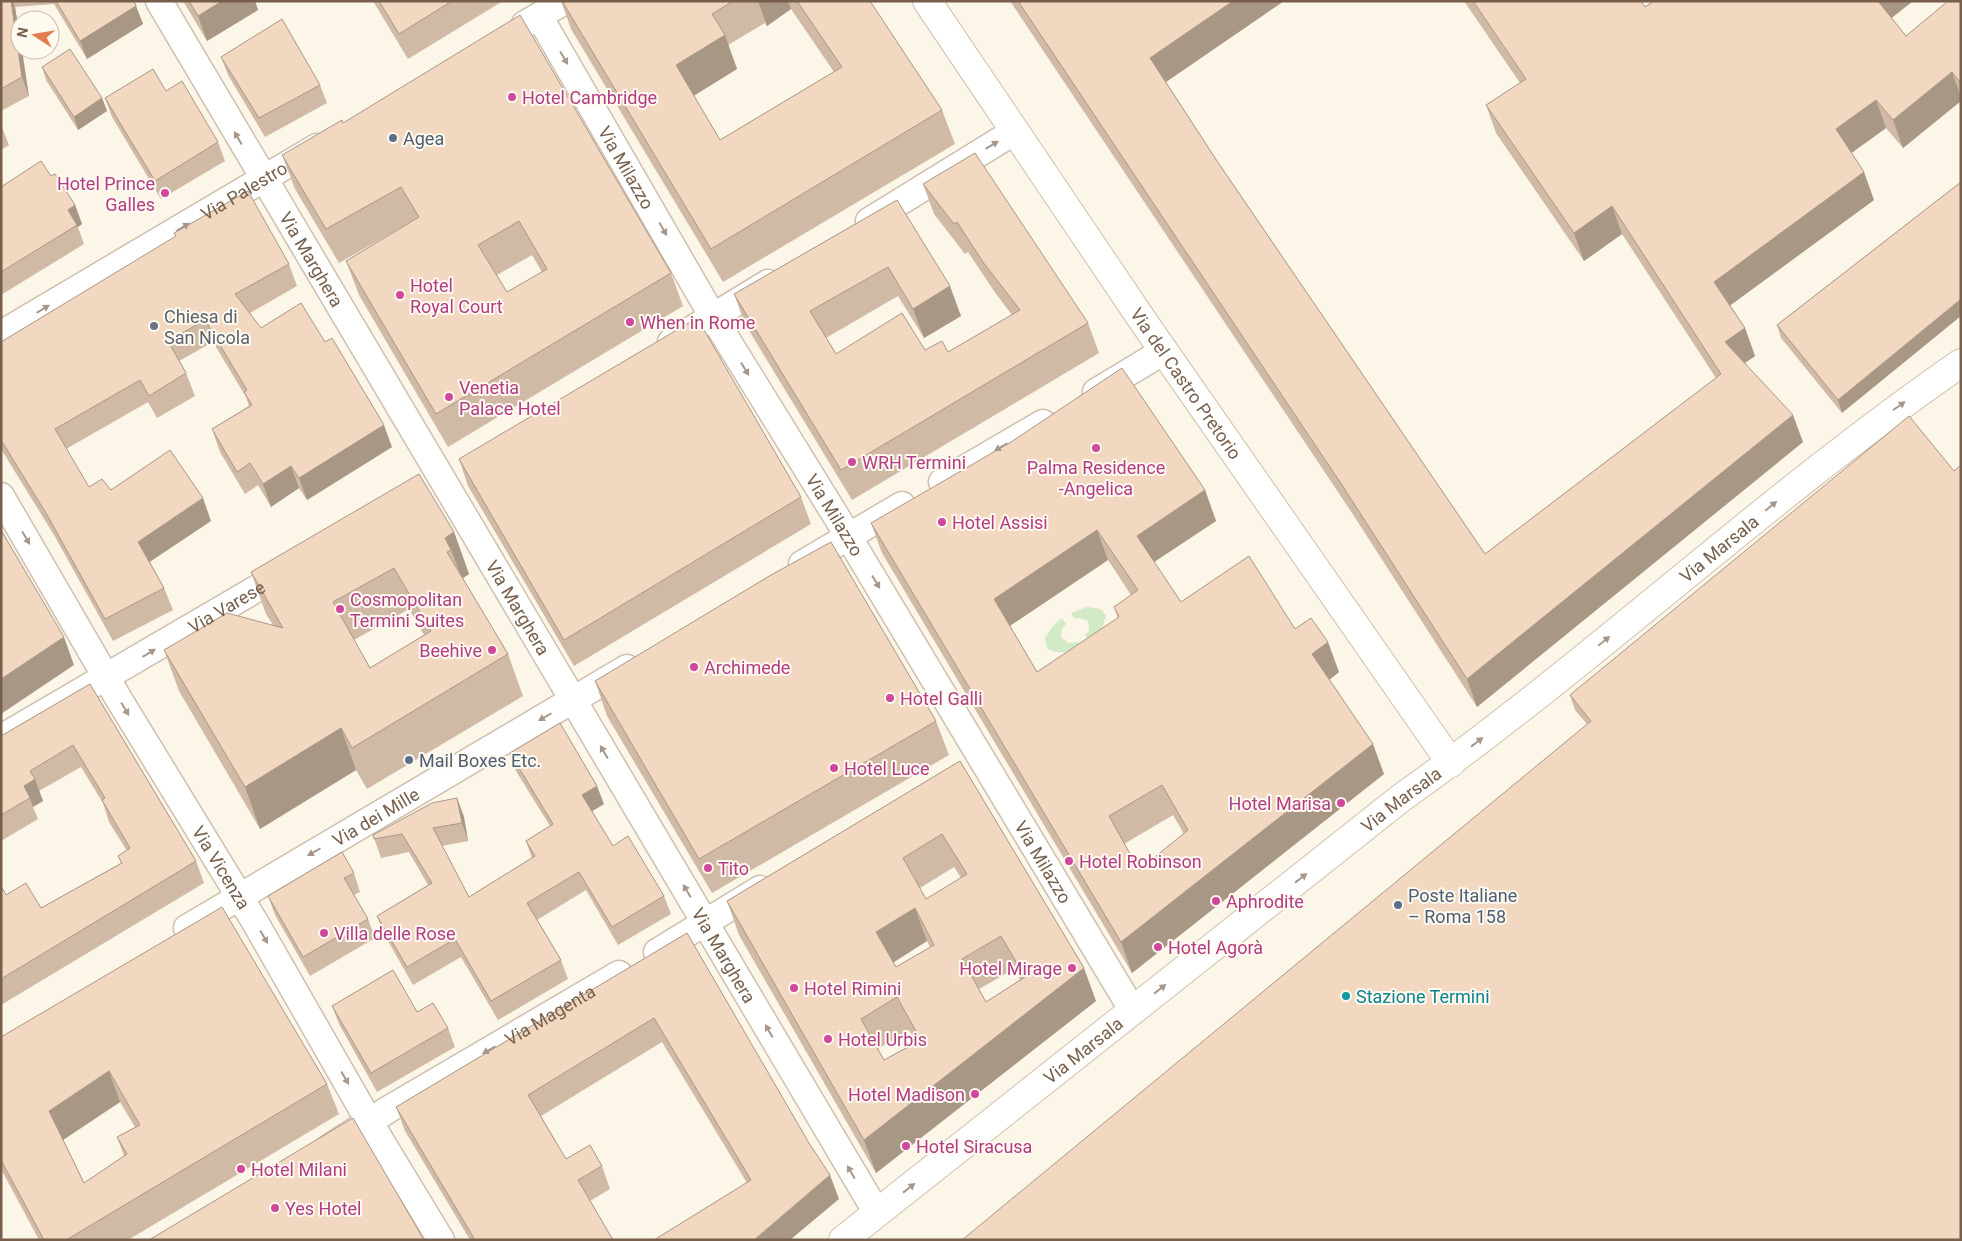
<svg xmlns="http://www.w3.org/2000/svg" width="1962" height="1241" viewBox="0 0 1962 1241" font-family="Roboto,sans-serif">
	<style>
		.green { fill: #d2ebc6 }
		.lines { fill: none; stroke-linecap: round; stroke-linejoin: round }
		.street-casing { stroke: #cfbfae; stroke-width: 29 }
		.secondary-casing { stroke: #d2c0ab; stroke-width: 30 }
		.street { stroke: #fff; stroke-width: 26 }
		.secondary { stroke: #fff; stroke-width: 28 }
		.wall { fill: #d0baa5; fill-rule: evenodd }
		.shaded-wall { fill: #a99786 }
		.building { fill: #f2d8c0; stroke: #a99786; fill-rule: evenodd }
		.oneway { fill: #a7978b }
		.hotel-dot { fill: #d1479c; stroke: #fffaef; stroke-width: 2 }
		.service-dot { fill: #5c6f8a; stroke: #fffaef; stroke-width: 2 }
		.worship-dot { fill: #6b7280; stroke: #fffaef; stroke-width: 2 }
		.culture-dot { fill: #0f9aa8; stroke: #fffaef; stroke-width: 2 }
		.labels { text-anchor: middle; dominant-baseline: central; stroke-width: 4; stroke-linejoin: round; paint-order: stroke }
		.hotel-label { font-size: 18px; fill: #b23c85; stroke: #fffaef; text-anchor: start }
		.service-label { font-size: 18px; fill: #4e5e75; stroke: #fffaef; text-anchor: start }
		.street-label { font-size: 18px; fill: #775f4c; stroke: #fffaef }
		.worship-label { font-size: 18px; fill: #5b616d; stroke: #fffaef; text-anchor: start }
		.culture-label { font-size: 18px; fill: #0d838f; stroke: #fffaef; text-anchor: start }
	</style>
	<rect width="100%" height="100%" fill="#fcf6e8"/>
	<path class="green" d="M1087 607 1101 609 1106 616 1102 629 1090 641 1085 635 1089 631 1088 621 1079 618 1074 619 1071 613Z
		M1062 618 1066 624 1062 629 1061 637 1069 643 1077 642 1080 647C1069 652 1058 656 1047 648L1045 638 1051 628Z"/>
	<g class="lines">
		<g class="street-casing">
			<g id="street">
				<path id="s1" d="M159 1 877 1213"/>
				<path id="s2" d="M539 16 713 317 836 516 1133 1011"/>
				<path d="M525 24 565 1"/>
				<path d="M869 221 1015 131"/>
				<path id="s3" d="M1 334 317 147"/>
				<path d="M671 342 768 283"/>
				<path d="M1096 392 1164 351"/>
				<path d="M942 482 1043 423"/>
				<path id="s4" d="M1 496 117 696 255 922 370 1123 441 1240"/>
				<path d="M802 564 902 505"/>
				<path id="s5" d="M1 738 287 571"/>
				<path id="s6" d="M187 928 627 668"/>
				<path d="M657 952 760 889"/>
				<path id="s7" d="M329 1148 389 1109 619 974"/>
			</g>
		</g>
		<g class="secondary-casing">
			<g id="secondary">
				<path id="s8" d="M927 1 1145 324 1451 763"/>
				<path id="s9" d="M843 1240 1401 798C1594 661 1766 498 1961 363"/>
			</g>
		</g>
		<use href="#street" class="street"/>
		<use href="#secondary" class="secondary"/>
	</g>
	<path class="wall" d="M1 1H134L136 6 143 24 87 59 54 4 15 7 20 37V50L29 96 1 111Z
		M183 1H255L258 10 207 41Z
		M373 1H503L408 59Z
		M561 1H870L942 110 955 144 723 282 571 29ZM791 9 834 72 720 140 694 96 737 69 728 45 765 23 767 26Z
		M1010 1H1284L1166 82 1217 161 1485 554 1716 378 1622 234 1584 261 1496 133 1486 105 1520 83 1464 1H1641L1645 7 1654 1H1913L1891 18 1906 36 1961 1V101L1903 148 1886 128 1851 153 1874 200 1730 305 1745 328 1755 356 1745 363 1803 442 1477 707 1352 513Z
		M221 57 320 85 327 103 265 137 228 75Z
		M42 67 102 98 107 111 78 130 46 80Z
		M166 91 218 142 225 161 161 199 112 117 105 98Z
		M343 123 671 273 683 306 448 447 359 295 346 261 409 223 339 263 295 189 282 155ZM532 255 542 272 507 292 497 275Z
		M1 125 9 145 1 150Z
		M51 176 75 205 82 224 78 227 84 244 1 295V187Z
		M1961 182 1842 413 1781 338 1777 325Z
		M923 184 1088 323 1099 353 852 500 745 324 734 294 897 200 961 316 924 338 898 296 826 338 836 354 925 350 948 352 1012 315 994 291 968 252 965 254 934 214Z
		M174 233 289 264 297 286 250 313 261 328 325 342 392 447 307 500 299 488 271 507 258 485 245 494 220 452 212 429 249 406 246 397 213 342 179 361 186 373 195 396 157 418 148 402 66 449 89 487 111 490 211 521 150 562 164 588 173 610 113 641 54 535 1 449V342L176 237Z
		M459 459 801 497 811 524 574 666 468 486Z
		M1954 471 1961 1240 1587 724 1575 710 1570 695Z
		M1205 490 1216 521 1154 562 1181 602 1295 629 1339 672 1329 680 1384 774 1132 973 882 553 871 523ZM1108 560 1131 595 1114 607 1118 618 1037 672 1010 626ZM1173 815 1184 834 1139 870 1124 844Z
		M454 532 469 574 462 578 508 654 523 696 367 789 356 770 260 829 179 691 164 650 273 625 266 614 251 572ZM409 609 424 635 370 668 354 640Z
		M595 681 936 721 949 755 712 893 607 716Z
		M90 684 196 861 204 883 1 1005V886L6 895 41 908 121 863 118 856 127 851 109 822 103 803 81 767 39 791 43 801 33 807 38 819 1 841V736Z
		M510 753 604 804 592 811 613 846 664 896 671 914 618 945 586 890 537 920 561 960 568 979 498 1020 461 957 413 985 384 934 377 916 428 885 409 852 381 858 373 835 457 798 464 817 468 841 442 846 469 897 532 858 526 841 550 826 516 771Z
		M960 761 1096 1001 876 1173 739 935 727 901ZM954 867 961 878 926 899 920 888ZM927 941 930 947 896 967 893 962ZM1014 969 1020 980 986 1002 979 989ZM909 1030 916 1042 884 1060 878 1049Z
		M354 873 360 892 354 895 368 919 375 938 310 976 275 915 268 896Z
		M687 933 839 1199 747 1183 662 1042 541 1116 566 1159 602 1166 610 1189 590 1201 613 1240H470L405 1131 396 1107Z
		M332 1006 417 1012 448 1028 455 1047 377 1092 339 1024Z
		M1 1037 327 1084 339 1114 128 1240H39L1 1169ZM120 1102 135 1127 117 1137 124 1156 84 1183 63 1140Z"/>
	<path class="shaded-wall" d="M11 1H13L15 7 20 37V50H22L29 96 22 77Z
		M222 1H255L258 10 207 41 198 16Z
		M758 1H788L791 9 767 26Z
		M1233 1H1284L1160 86 1150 58Z
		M1876 1H1913L1884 24Z
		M136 6 143 24 87 59 80 41Z
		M725 35 737 69 688 99 676 65Z
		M1952 72 1961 97V101L1903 148 1893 120Z
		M102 98 107 111 78 130 74 117Z
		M1876 100 1886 128 1846 157 1836 129Z
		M1864 172 1874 200 1724 310 1714 282Z
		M75 205 82 224 78 227 68 210Z
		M1612 206 1622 234 1584 261 1574 233Z
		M950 286 961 316 924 338 913 309Z
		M1961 299V316L1842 413 1838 400Z
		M1745 328 1755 356 1736 369 1725 342Z
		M1793 415 1803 442 1477 707 1467 679Z
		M384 425 392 447 307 500 299 478Z
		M291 466 299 488 271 507 263 484Z
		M1205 490 1216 521 1148 566 1137 536Z
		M203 498 211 521 146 564 138 542Z
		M1097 530 1108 560 1005 629 994 599Z
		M454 532 469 574 462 579 451 550 445 538Z
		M64 637 74 665 1 714V679Z
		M1328 642 1339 672 1323 685 1312 654Z
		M341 728 356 770 260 829 245 787Z
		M1373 744 1384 774 1132 973 1121 942Z
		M35 779 43 801 33 807 30 798 24 786Z
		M597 786 604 804 589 813 582 795Z
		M457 798 464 817 468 841 462 823Z
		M915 908 927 941 888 966 876 932Z
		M1084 968 1096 1001 876 1173 864 1140Z
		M109 1071 120 1102 60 1142 49 1111Z
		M830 1175 839 1199 790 1240H754Z"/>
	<path class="building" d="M1 1H11L22 77 1 89Z
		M56 1H134L136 6 80 41Z
		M189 1H222L198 16Z
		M379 1H452L399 34Z
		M562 1H733L712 14 725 35 676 65 720 140 842 67 797 1H870L942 110 711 249Z
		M1018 1H1233L1150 58 1217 161 1485 554 1721 374 1612 206 1574 233 1486 105 1526 79 1473 1H1641L1645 7 1654 1H1878L1906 36 1948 1H1961V79L1959 81 1952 72 1893 120 1876 100 1836 129 1864 172 1714 282 1745 328 1725 342 1793 415 1467 679 1342 485Z
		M520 15 671 273 436 414 346 261 419 217 401 187 326 229 282 155 342 120 343 123ZM519 221 547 269 507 292 478 245Z
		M282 19 320 85 259 118 221 57Z
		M70 49 102 98 74 117 42 67Z
		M153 69 166 91 182 81 218 142 155 181 105 98Z
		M975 153 1088 323 841 470 734 294 897 200 950 286 913 309 888 267 810 311 836 354 902 313 925 350 942 341 948 352 1020 310 983 262 957 222 954 224 923 184Z
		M41 161 51 176 55 174 75 205 68 210 77 225 1 272V187Z
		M1961 182V299L1838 400 1777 325Z
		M248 191 289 264 235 294 261 328 301 303 325 342 332 338 384 425 299 478 291 466 263 484 250 463 237 472 212 429 252 405 244 392 247 390 205 320 168 341 186 373 149 396 140 380 55 429 89 487 102 479 111 490 170 450 203 498 138 542 164 588 105 619 46 513 1 440V342L176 236 174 233Z
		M697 318 801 497 564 640 459 459Z
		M1122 368 1205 490 1137 536 1181 602 1249 556 1295 629 1311 618 1328 642 1312 654 1373 744 1121 942 871 523 1011 442ZM1097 530 1138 590 1114 607 1119 617 1037 672 994 599ZM1162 785 1188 830 1139 870 1109 816Z
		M1909 416 1954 471 1961 465V1240H962L1591 721 1570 695Z
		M419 474 454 532 445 538 451 550 447 552 508 654 352 748 341 728 245 787 164 650 227 613 283 628 251 572ZM394 568 431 631 370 668 333 602Z
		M1 530 64 637 1 679Z
		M831 542 936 721 699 859 595 681 771 575Z
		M90 684 196 861 1 979V886L6 895 26 883 41 908 122 863 118 856 130 848 102 800 105 798 73 745 30 771 35 779 24 786 30 798 1 815V736Z
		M560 723 597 786 582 795 613 846 628 836 664 896 612 927 579 872 527 903 561 960 491 1001 455 939 407 967 377 916 432 883 402 834 374 839 373 835 432 803 457 798 462 823 433 828 469 897 535 856 526 841 553 824 510 753Z
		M960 761 1084 968 864 1140 727 901ZM942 834 967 874 926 899 903 858ZM915 908 934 945 896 967 876 932ZM1001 936 1025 977 986 1002 962 959ZM897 997 921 1040 884 1060 861 1019Z
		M342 852 354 873 344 878 368 919 303 957 268 896Z
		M222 907 327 1084 66 1240H44L1 1160V1037ZM109 1071 140 1125 117 1137 127 1154 84 1183 49 1111Z
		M687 933 809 1143 830 1175 754 1240H654L751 1180 654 1018 528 1095 566 1159 590 1145 602 1166 578 1180 613 1240H475L396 1107Z
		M393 970 417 1012 433 1003 448 1028 371 1073 332 1006Z
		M353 1118 424 1240H149Z"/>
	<defs><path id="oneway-solid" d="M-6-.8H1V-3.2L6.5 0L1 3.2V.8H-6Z" transform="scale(1.25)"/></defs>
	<g class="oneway">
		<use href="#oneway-solid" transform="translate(564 58) rotate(60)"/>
		<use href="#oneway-solid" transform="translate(238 138) rotate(-120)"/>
		<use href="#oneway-solid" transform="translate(992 145) rotate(-31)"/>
		<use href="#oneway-solid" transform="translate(183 227) rotate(-31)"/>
		<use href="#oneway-solid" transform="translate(663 229) rotate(60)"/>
		<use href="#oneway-solid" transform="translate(43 309) rotate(-31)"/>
		<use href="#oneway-solid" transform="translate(745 369) rotate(58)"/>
		<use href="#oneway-solid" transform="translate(1899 406) rotate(-35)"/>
		<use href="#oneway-solid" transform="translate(1001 447) rotate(150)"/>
		<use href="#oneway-solid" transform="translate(1771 506) rotate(-39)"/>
		<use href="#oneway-solid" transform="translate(26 538) rotate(60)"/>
		<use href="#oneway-solid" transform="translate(876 582) rotate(59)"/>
		<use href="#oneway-solid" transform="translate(1604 641) rotate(-39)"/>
		<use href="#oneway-solid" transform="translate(149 653) rotate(-31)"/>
		<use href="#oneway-solid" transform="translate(125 709) rotate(59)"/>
		<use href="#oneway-solid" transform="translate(545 717) rotate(150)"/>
		<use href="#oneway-solid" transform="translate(1477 742) rotate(-38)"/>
		<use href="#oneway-solid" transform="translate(604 752) rotate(-121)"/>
		<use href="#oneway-solid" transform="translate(314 852) rotate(150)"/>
		<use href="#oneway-solid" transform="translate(1301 878) rotate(-38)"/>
		<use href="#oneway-solid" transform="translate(687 891) rotate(-121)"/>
		<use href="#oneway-solid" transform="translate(264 937) rotate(60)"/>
		<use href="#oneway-solid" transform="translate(1160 989) rotate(-38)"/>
		<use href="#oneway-solid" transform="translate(769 1031) rotate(-120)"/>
		<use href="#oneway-solid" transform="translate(489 1050) rotate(150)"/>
		<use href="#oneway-solid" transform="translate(345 1078) rotate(60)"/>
		<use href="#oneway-solid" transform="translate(851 1172) rotate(-120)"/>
		<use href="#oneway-solid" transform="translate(909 1188) rotate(-38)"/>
	</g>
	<g class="hotel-dot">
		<circle cx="512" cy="97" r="5"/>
		<circle cx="165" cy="193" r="5"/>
		<circle cx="400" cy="295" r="5"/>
		<circle cx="630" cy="322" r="5"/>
		<circle cx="449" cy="397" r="5"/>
		<circle cx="1096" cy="448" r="5"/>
		<circle cx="852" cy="462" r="5"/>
		<circle cx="942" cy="522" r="5"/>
		<circle cx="340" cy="609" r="5"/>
		<circle cx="492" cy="650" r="5"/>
		<circle cx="694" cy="667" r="5"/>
		<circle cx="890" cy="698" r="5"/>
		<circle cx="834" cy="768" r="5"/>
		<circle cx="1341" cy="803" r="5"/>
		<circle cx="1069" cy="861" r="5"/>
		<circle cx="708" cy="868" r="5"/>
		<circle cx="1216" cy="901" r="5"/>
		<circle cx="324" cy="933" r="5"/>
		<circle cx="1158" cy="947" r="5"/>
		<circle cx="1072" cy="968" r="5"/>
		<circle cx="794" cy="988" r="5"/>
		<circle cx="828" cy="1039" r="5"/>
		<circle cx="975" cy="1094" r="5"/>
		<circle cx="906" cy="1146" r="5"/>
		<circle cx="241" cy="1169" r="5"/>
		<circle cx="275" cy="1208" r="5"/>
	</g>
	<g class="service-dot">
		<circle cx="393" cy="138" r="5"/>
		<circle cx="409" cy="760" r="5"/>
		<circle cx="1398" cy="905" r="5"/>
	</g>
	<circle class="worship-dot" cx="154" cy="326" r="5"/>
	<circle class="culture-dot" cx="1346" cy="996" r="5"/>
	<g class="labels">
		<g class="hotel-label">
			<text x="522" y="97">Hotel Cambridge</text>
			<text x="155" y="183" text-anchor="end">Hotel Prince<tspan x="155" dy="21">Galles</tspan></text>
			<text x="410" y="285">Hotel<tspan x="410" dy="21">Royal Court</tspan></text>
			<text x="640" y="322">When in Rome</text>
			<text x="459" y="387">Venetia<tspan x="459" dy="21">Palace Hotel</tspan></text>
			<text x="862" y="462">WRH Termini</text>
			<text x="1096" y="467" text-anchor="middle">Palma Residence<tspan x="1096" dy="21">-Angelica</tspan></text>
			<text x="952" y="522">Hotel Assisi</text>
			<text x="350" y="599">Cosmopolitan<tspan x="350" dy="21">Termini Suites</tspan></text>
			<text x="482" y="650" text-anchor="end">Beehive</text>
			<text x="704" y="667">Archimede</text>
			<text x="900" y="698">Hotel Galli</text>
			<text x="844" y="768">Hotel Luce</text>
			<text x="1331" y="803" text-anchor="end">Hotel Marisa</text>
			<text x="1079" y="861">Hotel Robinson</text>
			<text x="718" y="868">Tito</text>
			<text x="1226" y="901">Aphrodite</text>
			<text x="334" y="933">Villa delle Rose</text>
			<text x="1168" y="947">Hotel Agorà</text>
			<text x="1062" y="968" text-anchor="end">Hotel Mirage</text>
			<text x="804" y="988">Hotel Rimini</text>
			<text x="838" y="1039">Hotel Urbis</text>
			<text x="965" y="1094" text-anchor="end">Hotel Madison</text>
			<text x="916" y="1146">Hotel Siracusa</text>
			<text x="251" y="1169">Hotel Milani</text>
			<text x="285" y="1208">Yes Hotel</text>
		</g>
		<g class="service-label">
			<text x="403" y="138">Agea</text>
			<text x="419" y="760">Mail Boxes Etc.</text>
			<text x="1408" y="895">Poste Italiane<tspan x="1408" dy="21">– Roma 158</tspan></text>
		</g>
		<g class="street-label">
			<text stroke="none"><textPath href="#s2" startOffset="175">Via Milazzo</textPath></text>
			<text stroke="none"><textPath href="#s3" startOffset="282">Via Palestro</textPath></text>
			<text stroke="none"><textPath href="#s1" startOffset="300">Via Marghera</textPath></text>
			<text stroke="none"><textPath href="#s8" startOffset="462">Via del Castro Pretorio</textPath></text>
			<text stroke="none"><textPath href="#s2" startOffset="580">Via Milazzo</textPath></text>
			<text stroke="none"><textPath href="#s9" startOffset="1116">Via Marsala</textPath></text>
			<text stroke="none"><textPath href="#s5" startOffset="261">Via Varese</textPath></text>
			<text stroke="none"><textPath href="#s1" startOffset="705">Via Marghera</textPath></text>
			<text stroke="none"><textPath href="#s9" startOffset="711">Via Marsala</textPath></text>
			<text stroke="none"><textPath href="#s6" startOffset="219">Via dei Mille</textPath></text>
			<text stroke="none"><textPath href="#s2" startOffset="985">Via Milazzo</textPath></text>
			<text stroke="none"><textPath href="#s4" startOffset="432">Via Vicenza</textPath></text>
			<text stroke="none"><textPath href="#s1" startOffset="1109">Via Marghera</textPath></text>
			<text stroke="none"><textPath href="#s7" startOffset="258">Via Magenta</textPath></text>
			<text stroke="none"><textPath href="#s9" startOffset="306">Via Marsala</textPath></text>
		</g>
		<g class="worship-label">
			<text x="164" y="316">Chiesa di<tspan x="164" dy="21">San Nicola</tspan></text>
		</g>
		<g class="culture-label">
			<text x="1356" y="996">Stazione Termini</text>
		</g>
	</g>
	<rect width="1962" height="1241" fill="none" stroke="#775f4c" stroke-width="5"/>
	<g transform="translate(35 35) rotate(282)"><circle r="24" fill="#fffaef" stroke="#c9bcae"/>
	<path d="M0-4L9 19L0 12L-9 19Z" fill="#e57c4f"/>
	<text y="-8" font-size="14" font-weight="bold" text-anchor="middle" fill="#775f4c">N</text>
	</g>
</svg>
